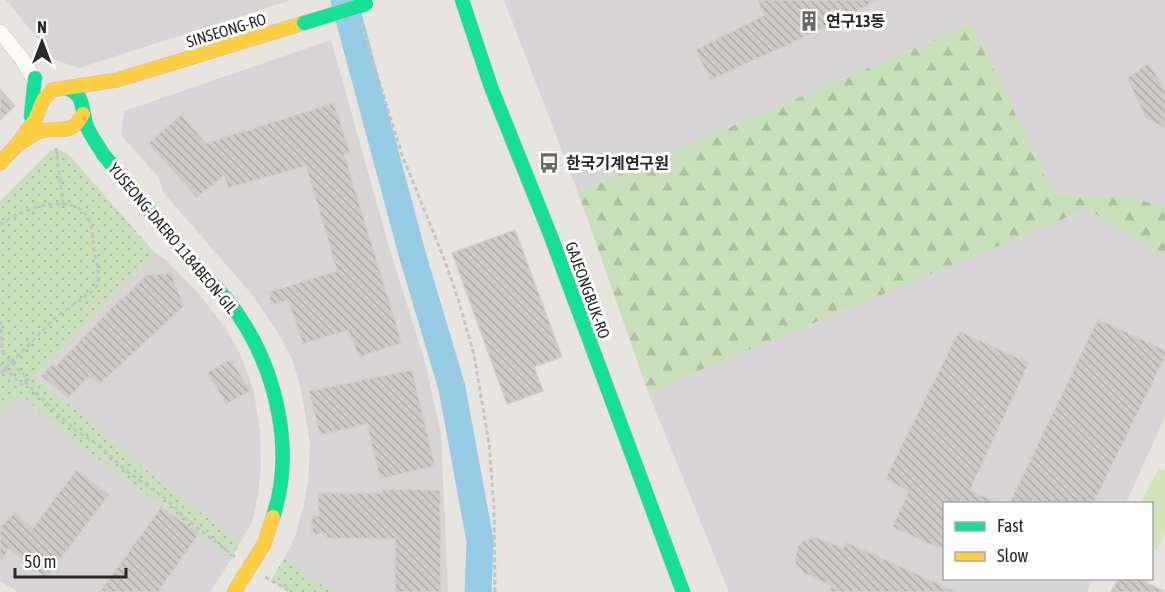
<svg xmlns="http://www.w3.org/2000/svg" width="1165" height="592" viewBox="0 0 1165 592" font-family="'Asap Condensed','Noto Sans KR',sans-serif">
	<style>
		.industrial { fill: #d8d5d7 }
		.grass { fill: url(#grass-dots) }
		.forest { fill: url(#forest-firs) }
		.pitch { fill: #d2e4b8 }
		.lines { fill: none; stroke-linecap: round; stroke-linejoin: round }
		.river { stroke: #98cce4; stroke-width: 27 }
		.building { fill: url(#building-back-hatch); stroke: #d3d0cc; stroke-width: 1.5 }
		.street-casing { stroke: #c1c0c1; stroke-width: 16 }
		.fast-casing { stroke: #c1c0c1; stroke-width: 15 }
		.slow-casing { stroke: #c1c0c1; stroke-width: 15 }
		.path { stroke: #c4c4c4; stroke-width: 3; stroke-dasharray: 4.5 3; stroke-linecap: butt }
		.street { stroke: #fcfbfa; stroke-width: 15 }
		.fast { stroke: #16e098; stroke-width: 14 }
		.slow { stroke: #ffcf43; stroke-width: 14 }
		.fast-bridge-casing { stroke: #c1c0c1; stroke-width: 15; stroke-linecap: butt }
		.fast-bridge { stroke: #16e098; stroke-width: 14 }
		.labels { text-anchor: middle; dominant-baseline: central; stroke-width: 6; stroke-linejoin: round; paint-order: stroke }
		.poi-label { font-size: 16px; font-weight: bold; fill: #292929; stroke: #fff; text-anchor: start }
		.street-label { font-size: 16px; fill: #292929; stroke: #fff }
	</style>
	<defs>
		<pattern id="grass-dots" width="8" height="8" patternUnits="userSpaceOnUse" patternTransform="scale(1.5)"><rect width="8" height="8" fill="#c9e1bb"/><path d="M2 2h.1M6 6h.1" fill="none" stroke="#adc1a1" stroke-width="1.8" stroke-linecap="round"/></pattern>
		<pattern id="forest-firs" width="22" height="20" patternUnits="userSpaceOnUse" patternTransform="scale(1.5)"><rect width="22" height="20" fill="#c9e1bb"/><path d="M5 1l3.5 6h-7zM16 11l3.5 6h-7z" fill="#adc1a1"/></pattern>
		<pattern id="building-back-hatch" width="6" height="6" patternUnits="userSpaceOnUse" patternTransform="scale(1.5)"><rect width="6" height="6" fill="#cdcac7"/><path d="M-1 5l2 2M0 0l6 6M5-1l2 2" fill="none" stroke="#b0aeab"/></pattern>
	</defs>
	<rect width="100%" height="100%" fill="#e8e4e0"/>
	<path class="industrial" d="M6 0H291L79 68 55 60Z
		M504 0H1165V207L1129 197 1053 193 972 24 578 192Z
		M331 40 389 247 424 358 441 434 448 592H332L284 558 294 540 304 504 308 481 310 443 301 388 292 359 276 329 248 290 163 192 159 178 121 135 124 111Z
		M1087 209 1165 257V417L1126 503 944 504V578L1093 579 1087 592H729L648 392Z
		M154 252 166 260 198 293 225 327 242 358 254 392 260 431 261 468 258 496 252 522 240 543 156 478 35 376Z
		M19 393 77 443 232 558 210 592H18L0 581V413Z"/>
	<path class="grass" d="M51 150H62L71 157 154 252 35 376 156 478 240 543 232 558 77 443 19 393 0 413V201Z
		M284 558 332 592H288L271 580Z"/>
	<path class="forest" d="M972 24 1053 193 1129 197 1165 207V257L1087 209 648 392 578 192Z"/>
	<path class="pitch" d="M1159 468 1165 471V532L1157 550 1152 547V504L1140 503Z"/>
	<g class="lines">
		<path class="river" d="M344 0 413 257 452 388 480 541 478 592"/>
	</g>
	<path class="building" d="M757 0H876L857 11 861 16 829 33 825 27 782 48V47L711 80 695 50 765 15Z
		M1149 63 1165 90V128L1146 118 1127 78Z
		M0 89 15 106 0 120Z
		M334 103 350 153 344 154 402 343 359 357 348 330 303 344 288 300 272 305 268 292 337 271 306 166 228 188 224 175 197 198 148 143 181 115 206 143Z
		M515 230 562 357 534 367 543 391 507 404 452 253Z
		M171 273 184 306 100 384 89 377 68 398 41 376 52 365 55 367 120 299 121 300 147 275Z
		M1098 319 1165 350V357L1093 504H1009Z
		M959 331 1029 363 970 490 1000 504H945V551L892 527 909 491 885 479Z
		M231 359 250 391 226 404 207 372Z
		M412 370 435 466 380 479 367 424 320 435 309 391Z
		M76 470 109 495 46 578 9 549 0 562V527L15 513 33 528Z
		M382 489 440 490 441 592H395V539L326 538V534H312V516H319L318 493H383Z
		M161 507 199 534 158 592H100Z
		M815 537 843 548 846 542 956 592H829L832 586 804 573 795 563 797 548 802 541Z
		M1118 579H1139L1165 592H1111Z"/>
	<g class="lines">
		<g class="street-casing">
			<path id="street" d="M0 32 22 59 38 86"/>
		</g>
		<g class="fast-casing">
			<path id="fast" d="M462 0 491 87 550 234 683 592
				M66 88C85 94 81 108 86 124 89 134 98 145 103 154 132 190 161 225 191 260 207 278 226 296 239 316 277 373 295 451 273 517
				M31 116 35 78"/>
		</g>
		<g class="slow-casing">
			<path id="slow" d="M20 143C27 139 34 133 41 131 61 126 71 137 83 114
				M0 163 16 146 35 120 43 100 52 90 117 80 304 23
				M234 592 264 544 273 517"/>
		</g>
		<path class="path" d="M361 23 402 155 445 261 459 302 474 355 489 444 494 508 495 592
			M56 148 63 205
			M0 225C19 210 68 191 87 216 93 225 93 243 95 253 97 266 102 279 94 290L56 317 0 374
			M0 321 3 353 28 379 22 385 0 364
			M25 382 76 431 99 445 125 470 165 498 184 517 235 557
			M265 577 292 592"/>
		<use href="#street" class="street"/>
		<use href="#fast" class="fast"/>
		<use href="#slow" class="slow"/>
		<g class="fast-bridge-casing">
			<path id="fast-bridge" d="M304 23 366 4"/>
		</g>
		<use href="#fast-bridge" class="fast-bridge"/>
	</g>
	<defs>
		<g id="building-bare" transform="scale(1.62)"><path d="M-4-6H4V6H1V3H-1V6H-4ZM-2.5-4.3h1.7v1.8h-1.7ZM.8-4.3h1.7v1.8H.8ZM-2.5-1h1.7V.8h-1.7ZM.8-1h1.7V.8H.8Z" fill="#6c6a69" stroke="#fff" stroke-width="2.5" paint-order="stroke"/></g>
		<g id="bus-bare" transform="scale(1.62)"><path d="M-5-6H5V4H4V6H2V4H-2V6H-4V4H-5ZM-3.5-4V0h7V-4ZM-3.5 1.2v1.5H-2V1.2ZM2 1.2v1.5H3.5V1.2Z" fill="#6c6a69" stroke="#fff" stroke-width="2.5" paint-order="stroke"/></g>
	</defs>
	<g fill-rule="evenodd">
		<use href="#building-bare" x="809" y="21"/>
		<use href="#bus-bare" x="549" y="163"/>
	</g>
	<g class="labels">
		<g class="poi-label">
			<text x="826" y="21">연구13동</text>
			<text x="566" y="163">한국기계연구원</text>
		</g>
		<g class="street-label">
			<text transform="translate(226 30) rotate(-17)">SINSEONG-RO</text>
			<text transform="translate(173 238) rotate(50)">YUSEONG-DAERO 1184BEON-GIL</text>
			<text transform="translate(588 290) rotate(70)">GAJEONGBUK-RO</text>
		</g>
	</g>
	<rect x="943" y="502" width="210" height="78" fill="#ffffff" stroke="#a9a9a9" stroke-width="1.5"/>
	<rect x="955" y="522" width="30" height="9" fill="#16e098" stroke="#a9a9a9" stroke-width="1.5"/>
	<text x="997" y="532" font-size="18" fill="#292929">Fast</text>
	<rect x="955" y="552" width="30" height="9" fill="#ffcf43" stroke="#a9a9a9" stroke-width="1.5"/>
	<text x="997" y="562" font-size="18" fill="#292929">Slow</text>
	<g transform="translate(42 42)" stroke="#ffffff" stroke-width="4.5" paint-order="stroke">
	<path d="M0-4.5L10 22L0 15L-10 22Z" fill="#292929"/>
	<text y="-9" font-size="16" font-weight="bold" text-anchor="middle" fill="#292929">N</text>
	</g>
	<path d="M15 568v9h111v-9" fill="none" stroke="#292929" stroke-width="3"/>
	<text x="24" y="568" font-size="18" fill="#292929" stroke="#ffffff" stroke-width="4.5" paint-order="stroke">50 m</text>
</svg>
